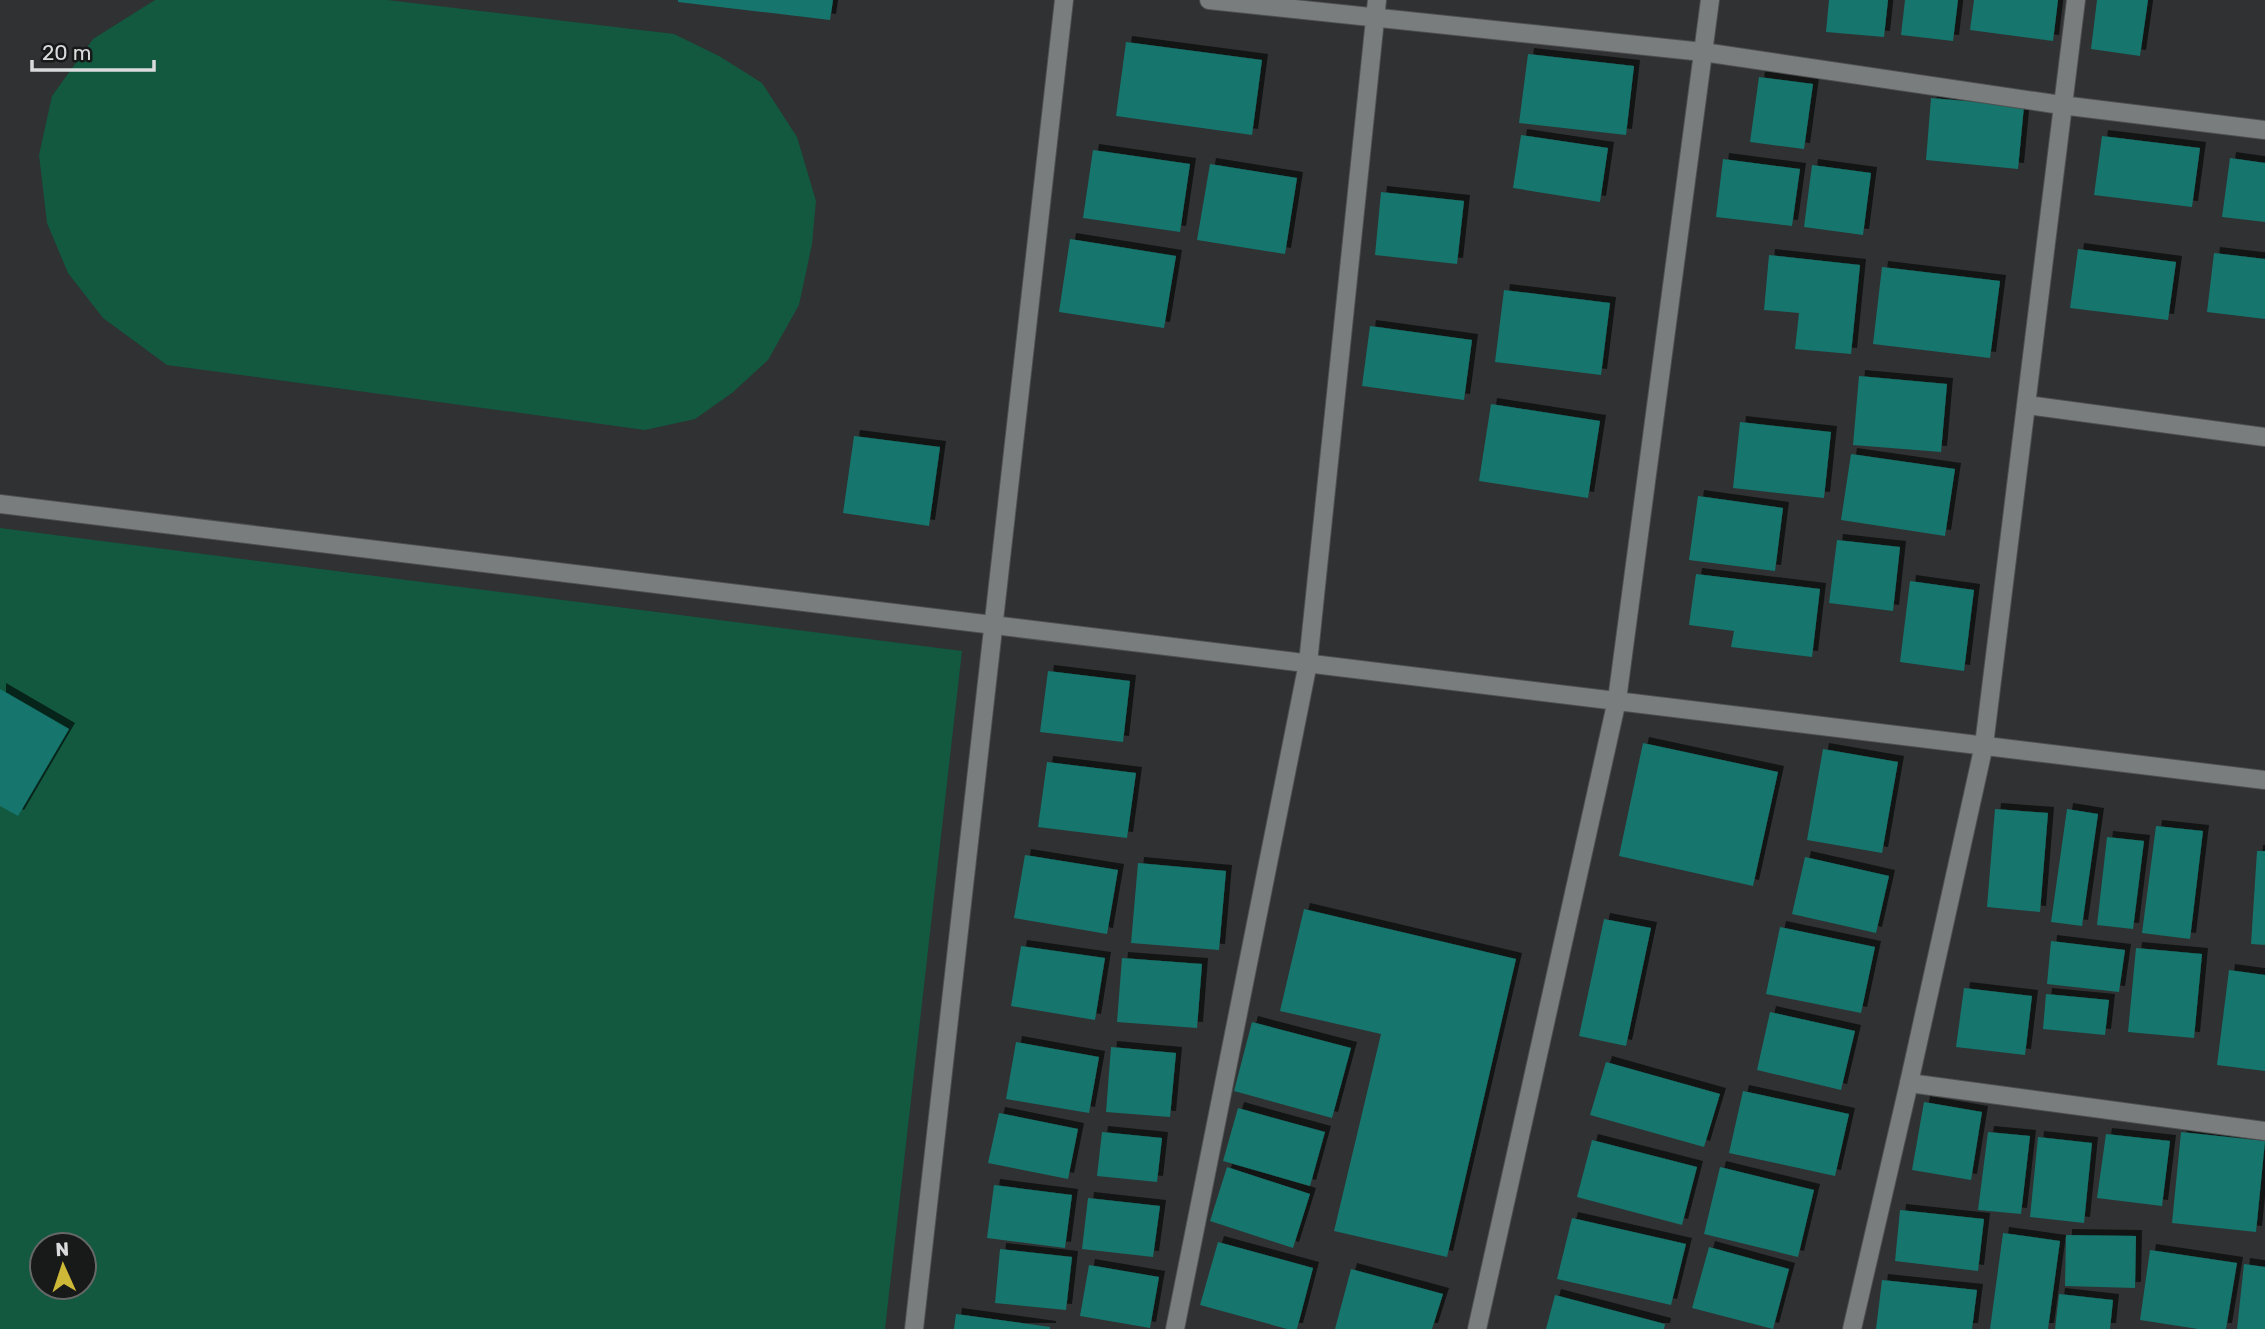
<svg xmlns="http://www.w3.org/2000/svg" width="2265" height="1329" viewBox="0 0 2265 1329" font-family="Rubik,sans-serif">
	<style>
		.green { fill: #125940; fill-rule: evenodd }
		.building { fill: #17746c; filter: url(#shadow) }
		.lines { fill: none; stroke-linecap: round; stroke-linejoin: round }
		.service-casing { stroke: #4e4f50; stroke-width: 20 }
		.minor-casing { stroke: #4e4f50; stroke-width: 20 }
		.service { stroke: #797d7d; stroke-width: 18 }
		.minor { stroke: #797d7d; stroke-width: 18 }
	</style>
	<defs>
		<filter id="shadow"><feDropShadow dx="6" dy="-6" stdDeviation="0" flood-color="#0009"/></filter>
	</defs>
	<rect width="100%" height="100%" fill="#2f3132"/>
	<path class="green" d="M155 0H387L674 34 719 56 762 83 797 137 816 201 812 244 799 305 768 360 732 393 695 419 645 430 167 365 103 318 68 273 47 223 39 155 52 96 93 39Z
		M0 528 962 651 885 1329H0ZM42 1245H84V1287H42Z"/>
	<path class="building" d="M678 0H833L830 20 678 2Z
		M1829 0H1888L1884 37 1826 32Z
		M1905 0H1958L1953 41 1901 35Z
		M1974 0H2058L2053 41 1970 30Z
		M2097 0H2148L2140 56 2091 49Z
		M1126 42 1262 60 1252 135 1116 116Z
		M1528 54 1634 66 1626 135 1519 123Z
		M1759 77 1813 84 1804 149 1750 142Z
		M1931 98 2024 106 2018 169 1926 160Z
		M1521 135 1608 148 1600 202 1513 188Z
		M2102 136 2200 148 2192 207 2094 195Z
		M1093 150 1190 164 1180 232 1083 218Z
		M2230 158 2265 163V222L2222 217Z
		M1723 159 1800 169 1792 226 1716 217Z
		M1210 164 1297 178 1285 254 1197 240Z
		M1812 165 1871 173 1863 235 1804 227Z
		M1381 192 1464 201 1457 264 1375 255Z
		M1070 239 1176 256 1164 328 1059 312Z
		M2078 249 2176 262 2168 320 2070 308Z
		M2214 253 2265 259V319L2207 312Z
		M1769 255 1860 265 1851 354 1795 349 1799 313 1764 310Z
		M1882 267 2000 281 1990 358 1873 344Z
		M1504 290 1610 303 1601 375 1495 362Z
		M1370 326 1472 340 1464 400 1362 386Z
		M1859 376 1947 384 1941 452 1853 445Z
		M1491 404 1600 421 1588 498 1479 481Z
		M1740 422 1831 432 1824 498 1733 488Z
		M854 436 940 447 929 526 843 513Z
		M1851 454 1955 469 1945 536 1841 520Z
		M1698 496 1783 508 1775 571 1689 560Z
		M1837 540 1900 547 1893 611 1829 603Z
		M1696 574 1820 589 1812 657 1731 647 1734 631 1689 625Z
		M1910 581 1974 590 1964 671 1900 662Z
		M1048 671 1130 681 1123 742 1040 732Z
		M0 689 69 729 18 816 0 806Z
		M1643 743 1778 772 1753 886 1619 856Z
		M1823 749 1898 762 1882 853 1807 840Z
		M1047 762 1136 773 1127 838 1038 827Z
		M1995 809 2048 813 2040 912 1987 907Z
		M2067 809 2098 814 2082 926 2051 922Z
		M2156 826 2203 831 2190 939 2142 933Z
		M2107 837 2144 841 2133 929 2097 925Z
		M2257 851H2265V945L2251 944Z
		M1025 855 1118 870 1107 934 1014 918Z
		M1805 857 1889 876 1876 933 1792 914Z
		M1138 863 1226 871 1219 950 1131 943Z
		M1304 909 1516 959 1447 1257 1334 1231 1381 1034 1280 1011Z
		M1604 919 1651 928 1626 1046 1579 1036Z
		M1780 927 1875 947 1861 1013 1766 994Z
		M2051 941 2125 950 2119 992 2047 984Z
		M1021 946 1105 958 1095 1020 1011 1006Z
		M2136 948 2202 954 2194 1038 2128 1032Z
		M1122 958 1202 964 1197 1028 1117 1022Z
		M2229 970 2265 975V1071L2217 1065Z
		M1964 988 2032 996 2025 1055 1956 1047Z
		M2046 994 2109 1000 2105 1035 2043 1029Z
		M1770 1012 1855 1031 1841 1090 1757 1070Z
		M1252 1022 1351 1048 1332 1118 1234 1091Z
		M1016 1042 1099 1057 1089 1113 1006 1099Z
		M1111 1047 1176 1053 1170 1117 1106 1112Z
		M1606 1062 1720 1094 1704 1147 1590 1115Z
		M1743 1091 1849 1114 1835 1176 1729 1153Z
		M1924 1102 1982 1112 1971 1180 1912 1170Z
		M1238 1108 1325 1132 1310 1186 1223 1161Z
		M999 1113 1078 1129 1068 1179 988 1163Z
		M1102 1132 1162 1138 1157 1182 1097 1176Z
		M1988 1132 2030 1136 2021 1214 1978 1210Z
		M2181 1132 2265 1141 2256 1232 2172 1223Z
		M2106 1134 2170 1141 2162 1206 2097 1198Z
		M2038 1137 2092 1143 2084 1223 2030 1217Z
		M1592 1140 1697 1167 1682 1225 1577 1197Z
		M1227 1167 1310 1194 1293 1248 1210 1221Z
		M1720 1167 1814 1190 1798 1257 1704 1234Z
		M994 1185 1072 1195 1065 1248 987 1238Z
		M1088 1198 1160 1206 1153 1257 1082 1249Z
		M1900 1210 1984 1219 1978 1271 1895 1261Z
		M1572 1218 1686 1244 1671 1305 1557 1279Z
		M2003 1233 2060 1241 2048 1329H1990Z
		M2066 1235 2136 1236 2135 1288 2065 1286Z
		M1218 1242 1313 1268 1297 1329H1287L1200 1305Z
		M1709 1247 1789 1269 1773 1329 1692 1308Z
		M1000 1249 1072 1257 1066 1310 995 1303Z
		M2150 1250 2237 1263 2226 1329H2198L2140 1320Z
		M2244 1264 2265 1267V1329H2237Z
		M1089 1265 1159 1277 1150 1328 1080 1316Z
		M1351 1269 1443 1294 1432 1329H1335Z
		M1882 1280 1977 1290 1972 1329H1876Z
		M2059 1294 2113 1300 2110 1329H2055Z
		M1555 1295 1665 1324 1664 1329H1546Z
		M956 1314 1050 1327V1329H954Z"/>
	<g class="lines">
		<g class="service-casing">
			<path id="service" d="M1209 0 1703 52 2061 105 2265 130
				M2027 405 2265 437
				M1984 745 2076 0
				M1909 1083 2265 1131
				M914 1329 1064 0
				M1175 1329 1308 663 1377 0"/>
		</g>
		<g class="minor-casing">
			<path id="minor" d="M0 504 2265 780
				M1477 1329 1617 700 1710 0
				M1852 1329 1909 1083 1984 745"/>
		</g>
		<use href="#service" class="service"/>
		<use href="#minor" class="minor"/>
	</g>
	<g transform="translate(63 1266) rotate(357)"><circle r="33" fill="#181919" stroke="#666767" stroke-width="2"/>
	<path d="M0-5L12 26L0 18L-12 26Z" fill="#ceb838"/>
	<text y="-10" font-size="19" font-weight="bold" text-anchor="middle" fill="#dadbdc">N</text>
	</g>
	<path d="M32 60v10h122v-10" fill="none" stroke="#dadbdc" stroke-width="3.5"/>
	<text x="42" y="60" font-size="21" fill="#dadbdc" stroke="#181919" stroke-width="5" paint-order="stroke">20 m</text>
</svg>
